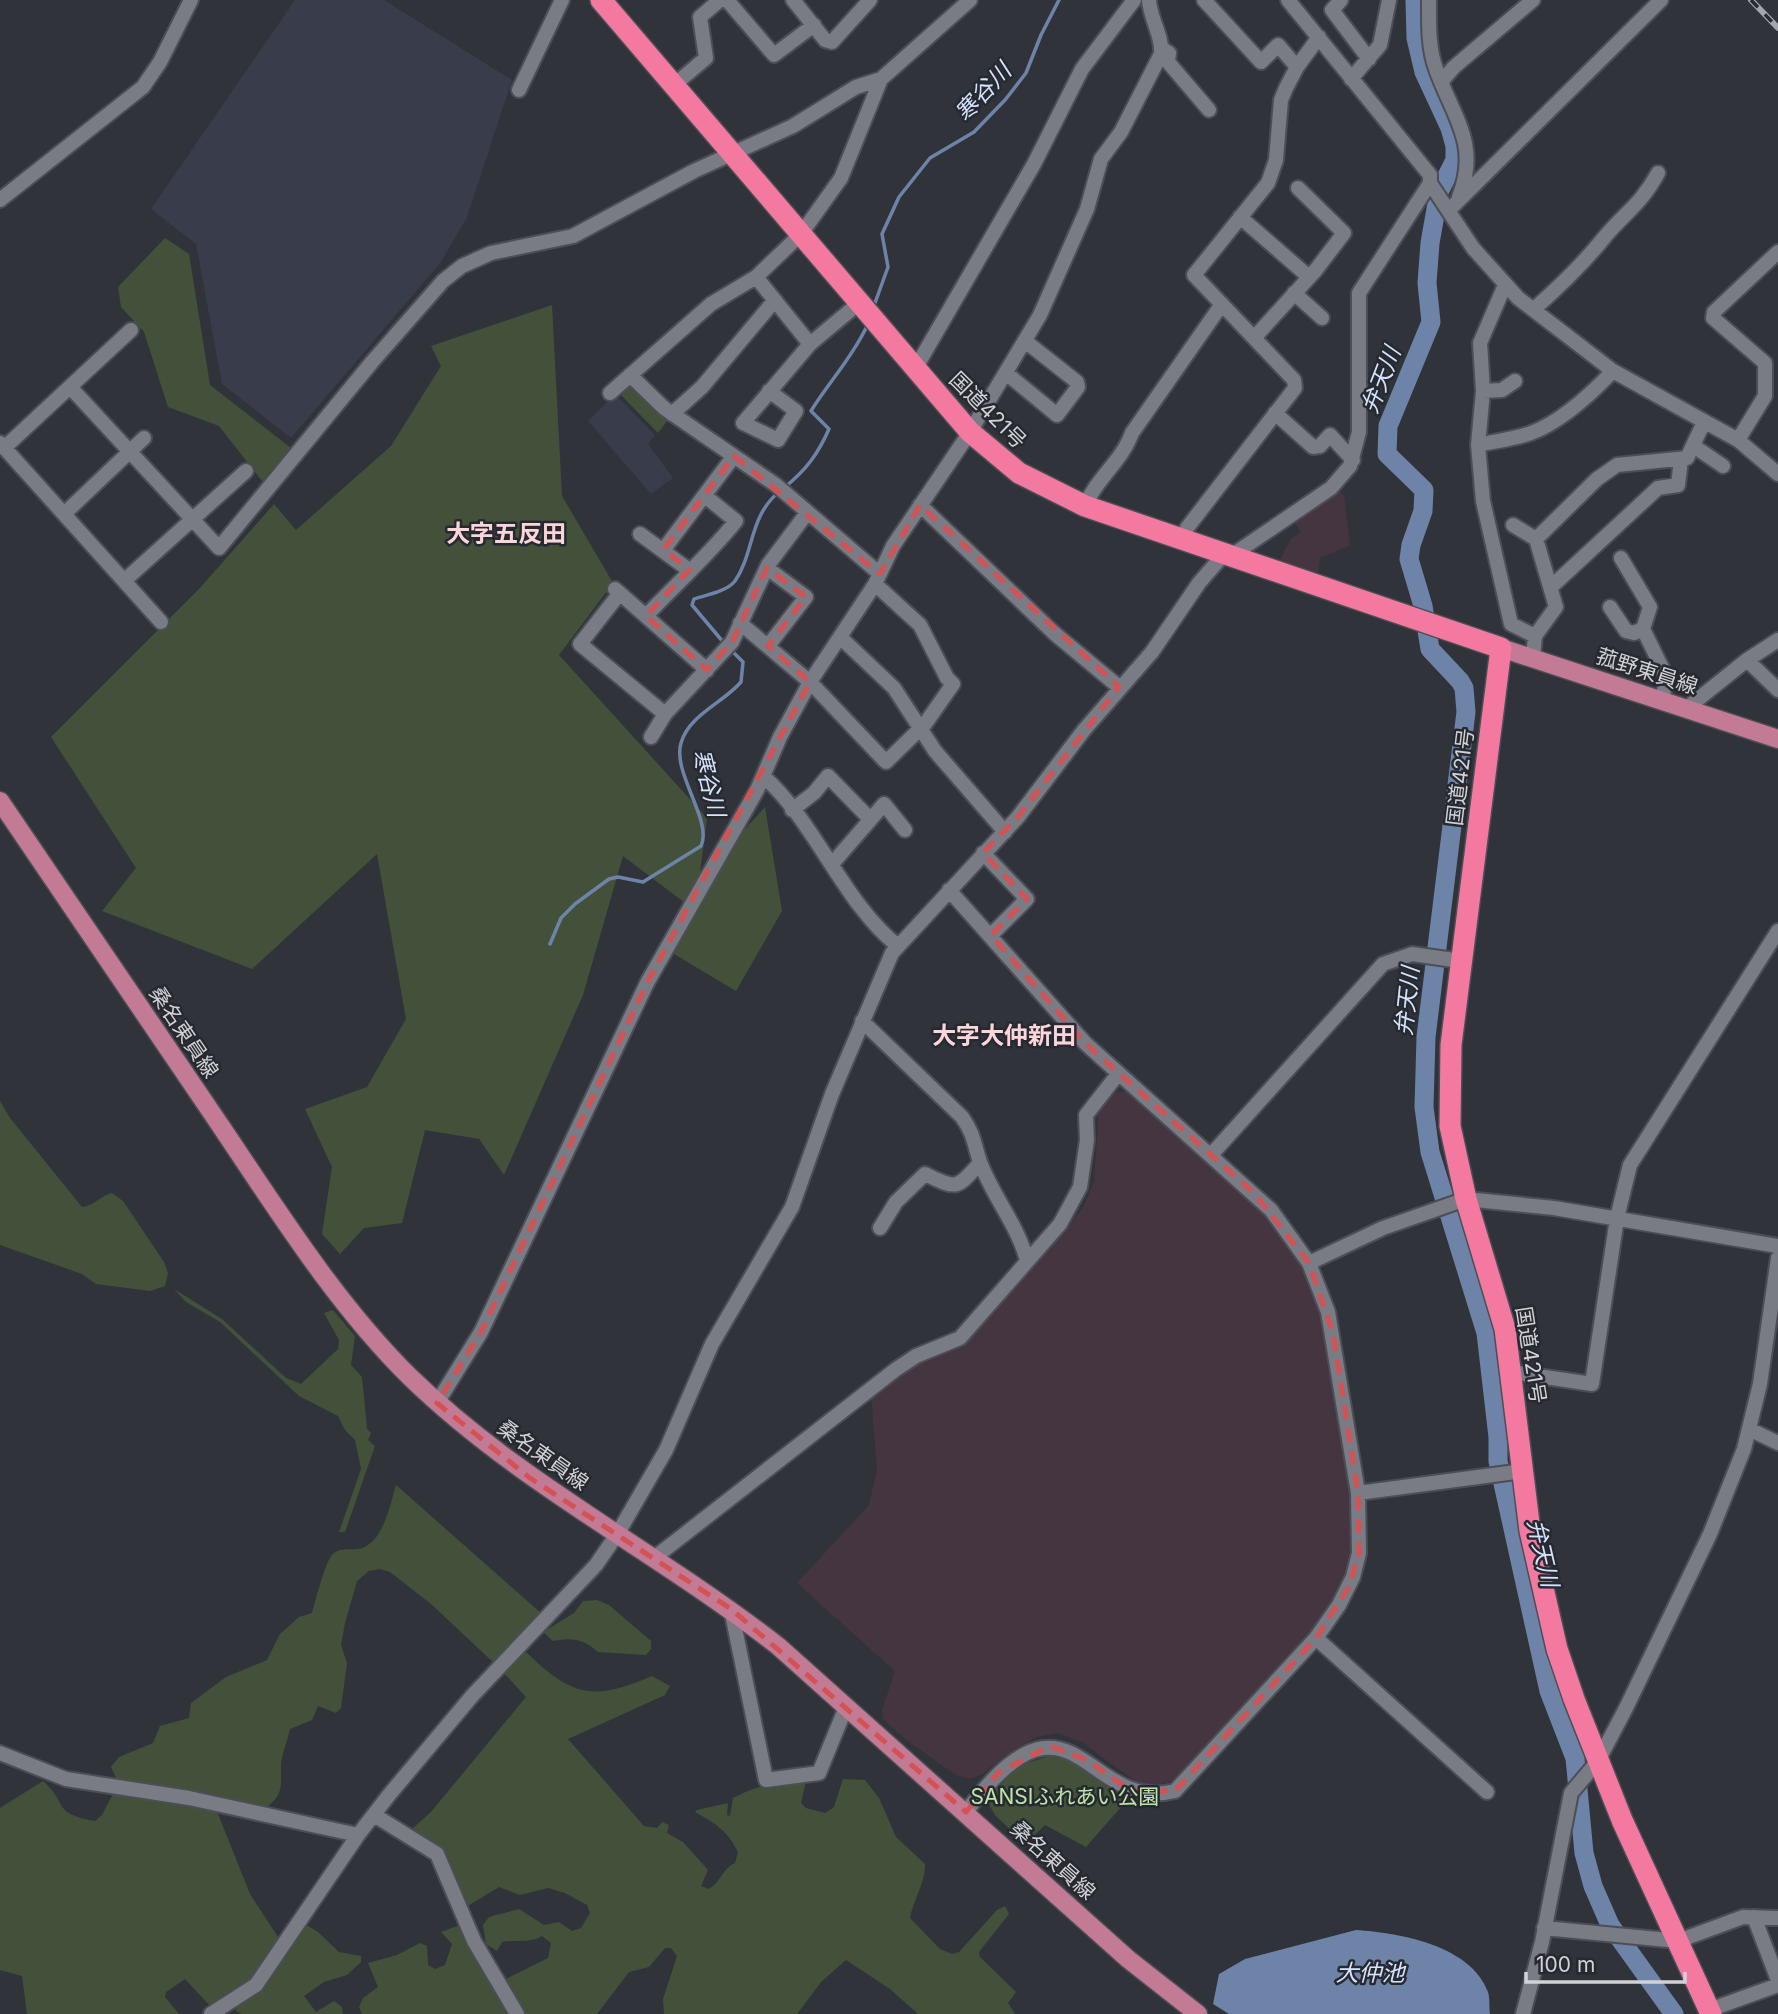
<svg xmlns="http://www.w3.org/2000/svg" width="1778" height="2014" viewBox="0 0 1778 2014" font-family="Inter,'Noto Sans JP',sans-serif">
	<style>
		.commercial { fill: #453541 }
		.built { fill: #393c4a }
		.green { fill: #43513a }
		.water { fill: #6d84a8 }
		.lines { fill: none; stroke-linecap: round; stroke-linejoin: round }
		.stream { stroke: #6d84a8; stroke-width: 3.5 }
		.river { stroke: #6d84a8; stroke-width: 19 }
		.minor-casing { stroke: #4d4e55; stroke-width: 18 }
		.major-casing { stroke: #4d4e55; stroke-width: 21 }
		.highway-casing { stroke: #4d4e55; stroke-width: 24 }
		.minor { stroke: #797b85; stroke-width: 14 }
		.major { stroke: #c37a95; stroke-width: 18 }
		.highway { stroke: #f479a0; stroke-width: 21 }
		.rail-casing { stroke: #a5a6ad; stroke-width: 6 }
		.rail { stroke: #272931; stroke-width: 3.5; stroke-dasharray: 10; stroke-linecap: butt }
		.marked { fill: none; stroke: #d55254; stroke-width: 5; stroke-dasharray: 14 9; stroke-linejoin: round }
		.labels { text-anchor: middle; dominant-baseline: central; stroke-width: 5; stroke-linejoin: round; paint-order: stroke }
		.street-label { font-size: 21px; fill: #d1d2d8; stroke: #272931 }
		.park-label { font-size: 21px; fill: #bee4a6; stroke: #272931 }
		.water-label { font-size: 23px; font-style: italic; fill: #d5e4fd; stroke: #272931 }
		.quarter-label { font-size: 24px; font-weight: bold; fill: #fad6da; stroke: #272931 }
	</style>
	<rect width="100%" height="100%" fill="#31333b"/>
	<path class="commercial" d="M1334 489 1344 495 1350 545 1320 558 1318 574 1280 560 1291 539 1301 532 1292 518Z
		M1123 1091 1132 1093 1272 1220 1306 1267 1323 1310 1352 1478 1355 1566 1319 1627 1182 1776 1166 1783 1149 1785 1133 1780 1082 1742 1058 1733 1037 1737 1014 1749 982 1774 970 1779 956 1775 905 1739 883 1719 882 1710 895 1671 797 1583 869 1505 877 1469 871 1392 917 1358 944 1354 961 1347 1083 1208 1094 1181 1099 1110 1115 1093Z"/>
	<path class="built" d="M295 0H384L512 80 467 217 441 262 291 438 222 384 196 244 151 209Z
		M615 394 655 435 648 444 673 478 651 494 588 421Z"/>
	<path class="green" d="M165 238 189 254 210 385 291 448 262 481 219 426 168 407 144 332 121 307 118 287Z
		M552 305 562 496 613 583 559 655 707 818 699 881 765 807 782 911 736 991 674 954 693 909 623 856 583 995 504 1175 479 1139 425 1130 402 1223 364 1228 340 1254 322 1234 332 1167 305 1109 367 1087 406 1019 377 854 252 969 102 911 136 868 51 737 199 589 274 504 296 530 391 446 441 366 431 346Z
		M630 378 671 416 658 433 617 391Z
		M0 1101 10 1118 82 1207C94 1206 100 1196 112 1193L123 1201 164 1262 168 1273 165 1286 150 1291 96 1284 82 1274 0 1245Z
		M174 1289 222 1319 286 1378 301 1384 338 1349 339 1340 324 1313 333 1310 355 1336 351 1365 362 1377 367 1429 371 1433 368 1440 375 1446 345 1532H339L361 1469 355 1440 345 1430 338 1416 299 1396 220 1322 186 1302Z
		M396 1485 542 1614 495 1664 431 1604 390 1572 380 1569 369 1571 357 1581 345 1623 341 1645 347 1663 341 1708 336 1713 318 1706 312 1720 290 1729C288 1739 280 1759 281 1767 281 1790 283 1795 263 1810L118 1782 111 1767 119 1757 153 1743 160 1726 189 1718 191 1703 226 1677 267 1660 280 1634 299 1617 312 1613C316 1600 324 1565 332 1555 339 1547 349 1550 358 1549 383 1545 390 1505 396 1485Z
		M597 1600 609 1605 651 1641V1649L646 1655 598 1652C584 1639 572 1637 553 1641L543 1632 574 1613 583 1601Z
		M525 1651C571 1696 592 1702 652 1676L670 1686 665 1695 568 1739 644 1826 657 1828 662 1822 669 1825 667 1833 683 1842 708 1870 701 1886 709 1889C721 1882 722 1869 735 1863L738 1852C727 1830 715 1823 695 1812L697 1810 728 1803 727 1815 730 1816 733 1798C757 1785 780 1781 807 1777L801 1803 806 1808 825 1813 834 1807 843 1779 865 1780 879 1798 896 1837 925 1864C926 1881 913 1900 910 1918L940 1949 952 1954 959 1952 997 1910 1005 1906 1009 1914 979 1952 980 1957 1016 1992 1008 2003 1015 2014H918L890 1989 846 1960 821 1982 797 2014H664L663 1999 677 1956 671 1948H665L649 1967 629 1972 597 2014H520L502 1981 548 1958 551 1943 542 1936C528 1944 516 1939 502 1942L497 1951 486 1944 483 1925 489 1917 519 1909 544 1925 559 1922 572 1931 581 1928 590 1913 587 1905 565 1893 548 1888 520 1895 499 1887 466 1907 453 1870 443 1856 413 1828 431 1812 526 1697 503 1672Z
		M1049 1756 1078 1762 1129 1798 1086 1847 1045 1825 1025 1844 995 1815 986 1799 1021 1765Z
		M43 1781C69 1803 50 1813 95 1821L102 1815 114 1792 204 1805 218 1814 250 1894 278 1937 253 1980 212 2008 185 1979 166 1992 165 1997 179 2014H27L22 1976 0 1970V1808Z
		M303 1923 318 1932 339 1952 361 1956V1962L347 1975 324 1982 304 1996 316 2012 334 2001 342 2007 343 2014H242L236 2011 237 2004Z
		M457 1926 463 1927 509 2014H362L359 2007 363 1998 378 1987 368 1963 397 1955 420 1943 427 1946 428 1965 435 1969 445 1965 452 1944 441 1932Z"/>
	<path class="water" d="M1356 1930C1399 1933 1471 1945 1488 1992 1490 1998 1489 2008 1490 2014H1229L1213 2004 1219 1974 1245 1959Z"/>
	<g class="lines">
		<path class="stream" d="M875 303 888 267 882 234 899 197 930 158 974 132 1005 100 1026 73 1041 35 1059 0
			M785 487C806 470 818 454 829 429L811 411C829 382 851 359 866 328
			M724 643 692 605 694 599C706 595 726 592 735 581 754 554 749 516 779 492
			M550 944 561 918 575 904 609 879 618 877 643 882 701 846C713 821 672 773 681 743 689 715 723 703 741 682L743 662 729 648"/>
		<path class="river" d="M1415 0 1416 38 1424 72 1450 128 1455 146V160L1439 192 1430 243 1427 283 1431 322 1388 426 1387 454 1424 490 1423 511 1411 545 1409 559 1423 606 1430 649 1460 681 1464 688 1466 712 1426 1037 1424 1107 1430 1152 1486 1333 1498 1437V1461L1549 1691 1575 1758 1584 1853 1593 1886 1610 1925 1674 2014"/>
		<g class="minor-casing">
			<path id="minor" d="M727 0 774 55 814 25
				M793 0 825 40 832 42 870 0
				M1204 0 1261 62 1278 45 1297 67
				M1288 0 1430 175V183L1473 248 1518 298 1613 371 1738 440 1778 474
				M1341 0 1332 10 1369 59
				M1429 0C1429 23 1428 47 1436 69 1453 117 1480 144 1459 197
				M1163 49 1169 53 1168 62 1209 110
				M1351 79 1380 45 1389 0
				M1441 82 1454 67 1533 0
				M674 85 706 58 700 17 720 0
				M519 90 562 0
				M0 200 143 87 160 62 191 0
				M1449 210 1661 0
				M1240 217 1309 277
				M756 277 810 344
				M1505 285 1480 343 1483 391 1478 445 1483 501 1511 624 1535 636 1533 658
				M1294 293 1322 318
				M1534 309C1559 287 1582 265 1603 239 1624 213 1640 206 1658 173
				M1254 338 1315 271 1344 233 1298 188
				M915 369 1034 164 1082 69 1134 0
				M1006 373 1057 415 1078 387 1077 382 1025 341
				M630 375 664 408 776 485 880 574
				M71 388 219 548 372 362 443 281 462 266 491 253 573 236 694 171 793 126 856 87 881 79 970 0
				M769 391 796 411 778 440 743 423 810 344 859 303
				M1483 391 1502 390 1515 381
				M610 393 711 304 756 277 801 234 841 178 881 79
				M1275 413 1313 447 1320 446 1330 435 1353 460
				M672 414 702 387 775 300
				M1738 440 1765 396V363L1713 318 1714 312 1778 252
				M0 443 161 622
				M1478 445C1495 441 1514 439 1531 433 1561 422 1591 394 1613 371
				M1695 447 1723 466
				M4 448 131 330
				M920 505 1054 633 1119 687
				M1085 506C1096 479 1122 461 1132 433L1222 304
				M64 514 144 438
				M1513 525 1536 539
				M640 534 689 570
				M1182 539 1187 528 1295 388 1294 380 1194 275 1268 183 1276 160 1281 100 1286 88 1297 67 1319 37
				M664 549 734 456
				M1231 556 1331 488 1350 466 1359 432V293L1430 183
				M1621 558 1650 607 1643 629 1668 680 1661 699
				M767 568 806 597 768 646
				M125 580 246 471
				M1551 587 1658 488 1678 485 1681 460
				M615 589 707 670
				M620 593 580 644 665 714
				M1610 607 1626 631 1634 633 1643 629
				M646 616C676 584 709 555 736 521L705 496
				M740 623 810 682 886 762 925 724 953 684 947 678 920 625 875 584
				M1535 636 1556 607 1536 539 1597 479 1617 465 1687 458 1704 422
				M840 637 894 688 935 751 1005 832
				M1747 660 1778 690
				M1687 708 1747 660 1778 640
				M651 737 665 714 732 642 768 565 807 513
				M763 776C815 821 844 904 898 946
				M792 810 814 793 828 776 870 819
				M983 853 1027 899 991 935
				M832 864 884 804 905 830
				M949 890 1085 1043 1271 1210 1309 1263 1328 1312 1358 1493 1359 1553 1353 1577 1339 1605 1316 1638 1175 1791C1085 1814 1073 1668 966 1812
				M862 1021 962 1117C974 1134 974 1144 980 1162 993 1197 1018 1225 1027 1261
				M1211 1155 1383 964 1412 954 1461 961
				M880 1228 896 1202 925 1174C958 1190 956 1189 980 1163
				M1309 1263 1383 1228 1466 1199 1554 1208 1778 1246
				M1512 1372 1592 1384 1617 1218 1630 1165 1778 931
				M437 1403 481 1332 647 983 757 790 780 737 810 682 875 584 893 546 970 432 1040 315 1087 209 1101 159 1121 132 1161 54C1163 36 1150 19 1149 0
				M1749 1429 1778 1443
				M1358 1493 1523 1471
				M654 1558 895 1370 916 1356 960 1338 1060 1224 1080 1187 1087 1140 1086 1115 1118 1074
				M731 1609 766 1780 819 1773 846 1707
				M1316 1638 1487 1792
				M0 1753 66 1779 189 1798 358 1835
				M374 1815 437 1854 474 1941 517 2014
				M1754 1917 1778 1980
				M1544 1928 1678 1941 1743 1917 1778 1918
				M1709 2010 1778 1985
				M211 2014 256 1985 358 1835 389 1795 472 1696 596 1565 618 1533 666 1450 712 1344 792 1207 832 1094 892 953 1018 817 1084 730 1152 652 1199 583 1224 554
				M1523 2014 1542 1942 1571 1793 1598 1761 1626 1708 1710 1534 1744 1449 1760 1384 1778 1258"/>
		</g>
		<g class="major-casing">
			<path id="major" d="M1501 648 1778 739
				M0 801C74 909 147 1017 220 1125 278 1211 336 1304 410 1377 520 1484 658 1552 778 1646L1128 1959 1198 2014"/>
		</g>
		<g class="highway-casing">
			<path id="highway" d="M601 0 970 432 1019 473 1085 506 1501 648 1451 1045 1450 1126 1466 1199 1505 1329 1530 1531 1557 1649 1574 1699 1622 1820 1711 2014"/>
		</g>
		<use href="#minor" class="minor"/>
		<use href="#major" class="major"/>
		<use href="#highway" class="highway"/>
		<g class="rail-casing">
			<path id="rail" d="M1751 0 1778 28"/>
		</g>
		<use href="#rail" class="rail"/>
	</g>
	<path class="marked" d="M734 456 880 574 920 505 1119 687 1018 817 983 853 1027 899 991 935 1085 1043 1254 1193 1309 1263 1333 1333 1358 1493 1359 1553 1349 1587 1316 1638 1175 1791H1131L1087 1760 1050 1746 998 1773 966 1812 731 1609 530 1478 437 1403 481 1332 647 983 810 682 768 646 806 597 767 568 732 642 707 670 646 616 689 570 664 549Z"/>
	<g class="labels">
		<g class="street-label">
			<text transform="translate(988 410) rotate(45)">国道421号</text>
			<text transform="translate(1647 671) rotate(18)">菰野東員線</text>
			<text transform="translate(1460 777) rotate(-83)">国道421号</text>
			<text transform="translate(184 1032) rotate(56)">桑名東員線</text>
			<text transform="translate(1531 1355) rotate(81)">国道421号</text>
			<text transform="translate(543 1455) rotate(35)">桑名東員線</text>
			<text transform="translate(1053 1860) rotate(42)">桑名東員線</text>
		</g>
		<g class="park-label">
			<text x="1065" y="1796">SANSIふれあい公園</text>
		</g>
		<g class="water-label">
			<text transform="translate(983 92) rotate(-47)">寒谷川</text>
			<text transform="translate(1381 380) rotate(-69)">弁天川</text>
			<text transform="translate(709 783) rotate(76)">寒谷川</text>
			<text transform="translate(1407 1001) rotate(-84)">弁天川</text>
			<text transform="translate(1543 1553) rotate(77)">弁天川</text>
			<text x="1370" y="1973">大仲池</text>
		</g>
		<g class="quarter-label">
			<text x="506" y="533">大字五反田</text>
			<text x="1004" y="1035">大字大仲新田</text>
		</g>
	</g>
	<path d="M1526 1972v10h159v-10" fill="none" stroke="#d1d2d8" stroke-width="3.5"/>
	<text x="1536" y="1972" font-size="21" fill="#d1d2d8" stroke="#272931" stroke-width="5" paint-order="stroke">100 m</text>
</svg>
